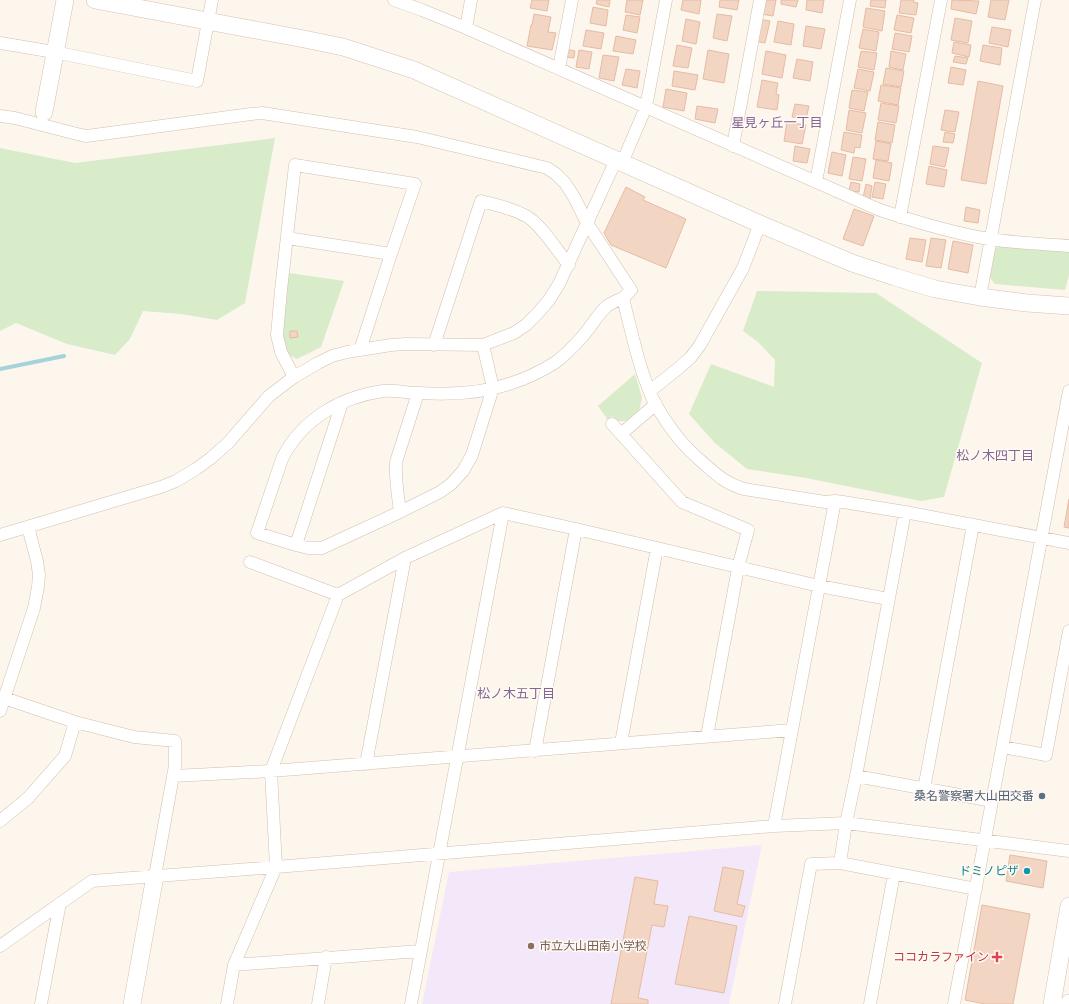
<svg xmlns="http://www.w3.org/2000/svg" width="1069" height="1004" viewBox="0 0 1069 1004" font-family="'Fira Sans','Noto Sans JP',sans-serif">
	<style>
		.education { fill: #f3e8fa }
		.green { fill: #d8ecc9 }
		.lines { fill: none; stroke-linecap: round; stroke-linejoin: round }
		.stream { stroke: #a5d3da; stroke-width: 4 }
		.building { fill: #f3d5c3; stroke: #e6bba3 }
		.street-casing { stroke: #d1beb0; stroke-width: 13 }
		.secondary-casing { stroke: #d6c0b0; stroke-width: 18 }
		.street { stroke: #fff; stroke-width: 12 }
		.secondary { stroke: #fff; stroke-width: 17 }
		.service-dot { fill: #5c6f8a; stroke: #fffaf3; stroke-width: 1.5 }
		.culture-dot { fill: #0f9aa8; stroke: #fffaf3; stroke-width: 1.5 }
		.education-dot { fill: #8d6e63; stroke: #fffaf3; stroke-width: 1.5 }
		.health-dot { fill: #e0444e; stroke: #fffaf3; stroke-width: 1.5 }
		.labels { text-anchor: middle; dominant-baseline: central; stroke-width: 3; stroke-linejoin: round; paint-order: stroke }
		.service-label { font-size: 12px; fill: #4e5e75; stroke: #fffaf3; text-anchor: end }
		.culture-label { font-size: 12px; fill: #0d838f; stroke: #fffaf3; text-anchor: end }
		.education-label { font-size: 12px; fill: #785e54; stroke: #fffaf3; text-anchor: start }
		.health-label { font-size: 12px; fill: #be3a42; stroke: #fffaf3; text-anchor: end }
		.neighbourhood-label { font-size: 13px; fill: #846695; stroke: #fffaf3 }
	</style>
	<rect width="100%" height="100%" fill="#fdf6ec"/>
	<path class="education" d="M762 845 729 1004H422L449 872Z"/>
	<path class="green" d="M275 138 245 303 217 320 181 314 143 311 130 339 115 355 67 344 16 323 0 331V148L75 163Z
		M1000 246 1069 252V275L1065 290 995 284 990 278 995 249Z
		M289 273 344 281 321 347 297 359 287 354 281 334Z
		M757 291 876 293 982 363 944 497 921 501 806 478 747 469 715 443 689 414 711 364 774 387 775 360 758 342 743 331Z
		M635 374 642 398 639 410 626 421H618L612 416 608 420 598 406Z"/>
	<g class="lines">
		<path class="stream" d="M0 369 64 356"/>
	</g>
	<path class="building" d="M532 0H549L547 11 530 8Z
		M597 0H610L609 7 596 4Z
		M627 0H643L640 15 625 12Z
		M683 0H701L699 14 681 10Z
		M720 0H739L737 10 719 7Z
		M764 0H776L773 16 761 14Z
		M781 0H798L796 7 781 4Z
		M807 0H824L822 13 806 10Z
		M871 0H886L885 8 870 6Z
		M901 0H914L913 2 918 3 916 15 899 13Z
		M952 0 979 1 976 14 951 9Z
		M991 0H1009L1005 20 988 17Z
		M593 7 608 10 606 26 590 23Z
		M866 8 885 11 882 31 863 27Z
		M534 14 551 17 548 32 556 33 552 50 527 46 531 25H532Z
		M717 14 732 16 727 41 713 38Z
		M626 15 640 17 637 33 623 30Z
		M897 15 914 18 911 33 894 30Z
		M955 18 972 21 968 43 951 40Z
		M686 19 700 22 696 44 682 41Z
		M759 19 770 21 765 43 755 41Z
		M778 21 794 24 791 45 774 42Z
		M806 26 825 29 821 49 803 46Z
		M992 27 1011 30 1008 47 989 43Z
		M863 29 879 32 876 51 859 48Z
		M586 30 604 33 601 49 583 46Z
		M895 33 912 36 909 52 892 49Z
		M616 36 636 40 633 54 613 51Z
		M954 42 971 45 969 57 952 53Z
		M677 45 692 48 688 68 673 66Z
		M983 45 1002 48 1000 65 980 61Z
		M566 49 575 51 574 58 565 57Z
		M579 50 592 52 589 69 576 67Z
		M708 50 729 54 724 83 703 79Z
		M766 51 786 55 782 78 762 74Z
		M861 51 877 53 874 70 858 67Z
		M891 51 906 54 903 70 889 67Z
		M603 55 619 57 614 81 599 78Z
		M955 56 968 58 966 64 953 62Z
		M797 59 813 62 810 81 793 78Z
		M951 67 966 70 963 85 948 83Z
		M886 68 904 71 901 87 883 84Z
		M626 69 640 71 637 88 622 85Z
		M858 69 874 72 870 91 854 88Z
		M674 71 698 75 695 90 672 86Z
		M762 80 778 83 776 94 779 95 777 110 757 107Z
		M978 81 1003 86 986 184 961 180Z
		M881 85 901 88 898 105 878 101Z
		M666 89 687 93 684 111 663 107Z
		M852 90 868 92 864 111 849 108Z
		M881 103 899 106 896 123 878 120Z
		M795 104 809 106 806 119 792 117Z
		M697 106 718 109 715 123 695 119Z
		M849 110 866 113 862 133 846 130Z
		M945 110 959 112 955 132 941 130Z
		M787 122 806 125 802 144 784 141Z
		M878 122 895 125 892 143 875 140Z
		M844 132 862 135 860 148 855 147 854 153 841 150Z
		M945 132 955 134 953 143 943 142Z
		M876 141 891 144 888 161 873 159Z
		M795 146 810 149 807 163 793 161Z
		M933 146 949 148 945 167 930 164Z
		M832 152 846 155 842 176 828 173Z
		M853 157 866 159 862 181 849 179Z
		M876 160 892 163 889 181 873 178Z
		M929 166 947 170 944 187 926 184Z
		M851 182 860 184 859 192 849 191Z
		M875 182 886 184 883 199 872 197Z
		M866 184 872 186 870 199 863 198Z
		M626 187 645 197 643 200 686 219 666 268 611 245 604 233Z
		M966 207 980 210 978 223 964 221Z
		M854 209 874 216 863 246 843 239Z
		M910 238 926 240 922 262 906 259Z
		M931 238 946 240 941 268 926 266Z
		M953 241 973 245 968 273 948 269Z
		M290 331H297L298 337 290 338Z
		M1069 499V528L1064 527Z
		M1010 855 1047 861 1043 888 1006 881Z
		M723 867 744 871 737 904 745 906 742 917 714 911Z
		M635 877 658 881 654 904 668 906 664 927 652 925 638 998 648 1000V1004H611Z
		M982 905 1030 914 1013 1004H985L965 1000Z
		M689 916 737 926 724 993 675 984Z"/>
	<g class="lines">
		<g class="street-casing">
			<path id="street" d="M394 0 422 10 466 28 880 210C916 222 952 233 989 239 1016 243 1043 244 1069 246
				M466 28 471 0
				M0 43 54 52 197 81 212 0
				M559 68 572 0
				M0 116 15 118 81 135 87 136 251 114 262 113 417 137 547 168 556 174 565 183 574 197 587 223 631 290 623 298C629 323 635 349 643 374 647 384 650 395 656 405 668 426 683 446 701 461 716 474 724 483 744 489L825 502 835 501 843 502 905 512 1069 543
				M733 146 760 0
				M622 163 646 107 666 0
				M816 182 850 0
				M900 217 941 0
				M287 238 391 254
				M980 297 1035 0
				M434 345 481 201C496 205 512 208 526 216 540 223 558 252 569 265
				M483 345 493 388 472 455 463 471 451 484 440 492 400 512 322 548H308L296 545 257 533 282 459C301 420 340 397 383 391 395 390 407 393 419 393 450 395 480 394 509 384 525 379 542 371 556 362 565 355 574 346 582 337 591 327 597 315 607 306 611 303 618 300 623 298
				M294 377 281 352 277 335 281 290 295 165 415 184 391 254 360 350
				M650 391 680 367 691 357 700 345 743 268 760 224
				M656 404 621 434 682 502 748 530 738 568 707 736
				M612 424 621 434
				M400 512C398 495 395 479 396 462L418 393
				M0 535 161 487 176 481 196 469 211 458 228 443 269 396 294 377 318 363 332 356 347 352 391 345 406 344 483 345 514 333 526 325 537 314 549 300 559 284 616 160
				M296 545 342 403
				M250 562 338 595 405 558 503 513 576 529 819 586 888 599
				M4 698 75 722 134 737 175 741V766L173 776
				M0 711 34 608 38 587 39 575 37 561 28 527
				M621 743 657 548
				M1003 747 1046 755 1069 631
				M535 751 576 529
				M366 764 405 558
				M856 776 992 801
				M924 789 973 525
				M0 821 28 798 65 756 75 722
				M774 826 835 501
				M840 863 846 823 856 776 905 512
				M155 876 173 776 271 771 792 730
				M0 946 92 881 276 867 774 826 846 823 1069 851
				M234 965 420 951
				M41 1004 60 903
				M227 1004 234 965 276 867 271 771 338 595
				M318 1004 326 957
				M411 1004 503 513
				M785 1004 811 864 840 863 976 889
				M870 1004 894 874
				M954 1004 1069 391"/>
		</g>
		<g class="secondary-casing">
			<path id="secondary" d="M95 0 304 39 343 47 414 70 760 224 852 263 895 277 935 289 980 297 1027 303 1069 306
				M44 112 65 0
				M132 1004 155 876
				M1052 1004 1069 906
				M1069 1004V1003"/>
		</g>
		<use href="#street" class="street"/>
		<use href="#secondary" class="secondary"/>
	</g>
	<circle class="service-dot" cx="1042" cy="796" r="4"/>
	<circle class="culture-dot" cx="1027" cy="871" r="4"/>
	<circle class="education-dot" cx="531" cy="946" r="4"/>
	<path class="health-dot" d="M995 951h4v4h4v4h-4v4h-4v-4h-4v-4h4z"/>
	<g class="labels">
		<g class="service-label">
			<text x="1034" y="796">桑名警察署大山田交番</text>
		</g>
		<g class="culture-label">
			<text x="1019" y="871">ドミノピザ</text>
		</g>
		<g class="education-label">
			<text x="539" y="946">市立大山田南小学校</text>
		</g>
		<g class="health-label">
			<text x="989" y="957">ココカラファイン</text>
		</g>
		<g class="neighbourhood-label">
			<text x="777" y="122">星見ヶ丘一丁目</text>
			<text x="995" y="455">松ノ木四丁目</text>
			<text x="516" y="693">松ノ木五丁目</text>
		</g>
	</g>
</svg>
